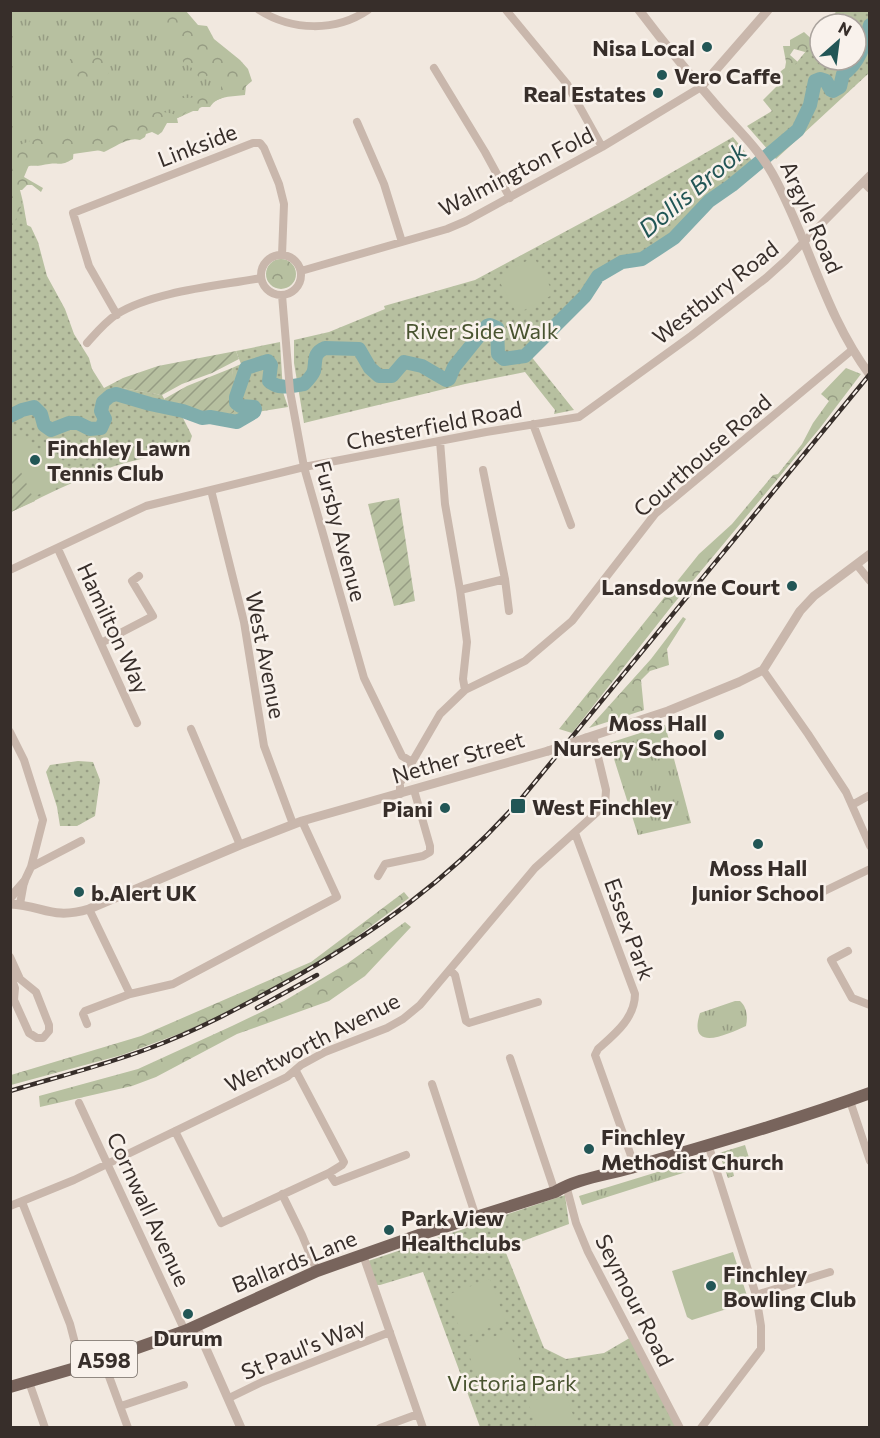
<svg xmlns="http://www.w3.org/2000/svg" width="880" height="1438" viewBox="0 0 880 1438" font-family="Commissioner,sans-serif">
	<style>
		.grass { fill: url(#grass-tufts) }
		.forest { fill: url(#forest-crowns) }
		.park { fill: url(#park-dots) }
		.garden { fill: url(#garden-furrows) }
		.pitch { fill: #b7c0a0 }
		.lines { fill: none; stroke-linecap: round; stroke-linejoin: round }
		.river { stroke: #80adac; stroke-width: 14 }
		.minor { stroke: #c9b7ac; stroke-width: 8 }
		.tertiary { stroke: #c9b7ac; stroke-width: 9 }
		.primary { stroke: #78645c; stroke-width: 12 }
		.rail-casing { stroke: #372e2a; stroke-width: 4.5 }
		.rail { stroke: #f9f2ec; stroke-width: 2; stroke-dasharray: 7; stroke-linecap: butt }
		.tertiary-bridge { stroke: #c9b7ac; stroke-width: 9 }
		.poi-dot { fill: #225656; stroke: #f9f2ec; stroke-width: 2 }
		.labels { text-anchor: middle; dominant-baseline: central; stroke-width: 5; stroke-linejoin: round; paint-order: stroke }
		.shield { fill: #f9f2ec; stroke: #716964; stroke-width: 1.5 }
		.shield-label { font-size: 21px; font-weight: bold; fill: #372e2a }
		.poi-label { font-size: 22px; font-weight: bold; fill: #372e2a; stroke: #f9f2ec; text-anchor: start }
		.street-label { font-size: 22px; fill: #372e2a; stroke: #f9f2ec }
		.park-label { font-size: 22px; fill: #495430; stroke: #f9f2ec }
		.water-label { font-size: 24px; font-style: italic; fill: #225656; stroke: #f9f2ec }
	</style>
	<defs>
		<pattern id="grass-tufts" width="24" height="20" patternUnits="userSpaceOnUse" patternTransform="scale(1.5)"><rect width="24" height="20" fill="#b7c0a0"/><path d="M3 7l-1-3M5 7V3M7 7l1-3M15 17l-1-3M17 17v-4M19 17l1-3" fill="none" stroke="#969c83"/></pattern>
		<pattern id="forest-crowns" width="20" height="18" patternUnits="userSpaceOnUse" patternTransform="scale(1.5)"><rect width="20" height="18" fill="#b7c0a0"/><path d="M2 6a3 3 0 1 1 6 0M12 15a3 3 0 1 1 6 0" fill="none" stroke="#969c83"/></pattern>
		<pattern id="park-dots" width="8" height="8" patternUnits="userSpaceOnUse" patternTransform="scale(1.5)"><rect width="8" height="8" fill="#b7c0a0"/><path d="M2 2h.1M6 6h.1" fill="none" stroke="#969c83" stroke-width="1.8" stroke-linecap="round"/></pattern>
		<pattern id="garden-furrows" width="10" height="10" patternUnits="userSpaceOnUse" patternTransform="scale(1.5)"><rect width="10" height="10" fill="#b7c0a0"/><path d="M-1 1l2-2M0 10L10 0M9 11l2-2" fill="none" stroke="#969c83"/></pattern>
	</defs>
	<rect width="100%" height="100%" fill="#f1e8df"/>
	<path class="grass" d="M11 11H179L235 92 160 126 101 150 73 154 15 170 23 202 11 233Z
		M665 725 691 823 638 835 609 743Z
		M735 1001H740C747 1007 748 1017 746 1026 728 1034 687 1054 700 1013Z
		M745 1145 750 1161 732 1167 734 1176 728 1178 719 1153Z
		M703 1158 705 1166 582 1205 579 1196Z"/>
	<path class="forest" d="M147 11H186L198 25 207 26 214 39 240 60 248 69 252 81 246 86 245 95C232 97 218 95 210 107H200L198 111H187L182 116 177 118 178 123H167L162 132 158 135 152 132 146 134 145 137 140 140C129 136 115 147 104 152L94 149 92 143 74 146 73 159C59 167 61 162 49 164 41 165 37 167 29 165L24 177 43 188 41 192 32 185H27L22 190H13L11 195 21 200 24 215 11 261V148L41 137 66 136 72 141 92 138 106 132V126C129 119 155 106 176 115L179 114 183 98 214 97 221 94V80L218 71 200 79 192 68 185 64 181 59 185 51 175 43 170 42C168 32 167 25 156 22L157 16 150 15Z
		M804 32 817 44 813 51 805 52 794 49 790 55 799 63 795 68 789 72 788 81 784 82 776 79 781 71 785 68 786 62 783 46H790V40Z
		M80 54C92 55 102 56 110 66L108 74 91 78 85 82 73 73 67 71 70 59Z
		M266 274a15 15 0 1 1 30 0a15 15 0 1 1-30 0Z
		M846 368 861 374 820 428 671 607 572 733 559 729 699 554 732 524 773 475 778 474 802 444 813 423 829 401 821 394Z
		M683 617 686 619 667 649 669 665 650 671 641 680 644 710 589 728 651 659Z
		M404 892 409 898 332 955 241 1006 184 1032 122 1055 11 1085V1075L141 1036 311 962Z
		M405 922 411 927 365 976 329 1001 237 1034 156 1077 132 1086 40 1107 39 1096 138 1069 232 1026 284 1001 348 963Z"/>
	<path class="park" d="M837 10 869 11V73L776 159 747 126 772 111 763 100 779 84 820 34V60H856V24H828Z
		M733 137 759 169 707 207 676 241 642 263H630L600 279 585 301 569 314 530 355 574 410 554 414 555 410 525 372 465 384 304 423 294 363V340L329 332 385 309 384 306 475 280 624 200Z
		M23 202 27 225 31 227 38 242 47 276 65 309 74 334 89 358 92 369 104 388 123 378V388L162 395 168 406 183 408 200 416 210 413 225 417 234 403 232 368 241 364 236 351 280 342 283 392 288 407 257 412 254 417 247 419 237 426 226 421 211 420 210 418C199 421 194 413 184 415L183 418 192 436 190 442 161 447V456C109 461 58 490 11 512L10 233Z
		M78 761 93 762 100 780 95 816 77 826H60L57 807 46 772 50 765Z
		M565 1195 569 1224 504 1248 544 1348 566 1359 604 1353 633 1336 681 1427H480L423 1272 380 1285H377L368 1261Z"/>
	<path class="garden" d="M236 351 239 359 212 373 182 384 162 395 122 388 123 378 158 366Z
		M232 368 235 392 234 412 225 417 210 413 200 416 183 408 168 406 164 399 187 386Z
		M20 469 35 501 11 512 10 474Z
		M399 498 415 601 394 606 368 504Z"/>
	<path class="pitch" d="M534 257 554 294 517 314 497 277Z
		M10 436 28 437 35 451 53 446 70 481 33 497 20 470 11 474Z
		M733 1252 749 1302 692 1320 687 1317 672 1271Z
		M490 1279 506 1322 463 1337 447 1295Z
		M509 1331 525 1375 482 1390 466 1347Z
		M565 1391 577 1427H536L528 1402Z"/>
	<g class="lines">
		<path class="river" d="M10 416 22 410 34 407 41 414 44 425 51 430 69 423H78L90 429 101 428 105 419 101 411 103 402 110 396 116 394 150 404 183 411 202 418 210 417 237 422 254 412 255 409 254 407 240 406 236 403V397L246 368 268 361 271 365 269 381C279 390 292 386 304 384 308 380 312 376 314 371 316 360 313 353 325 348L359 349 370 368 379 376H392L404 362 422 366 446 380 449 379 454 367 487 326 490 325 497 328 498 354 504 359 525 356 585 296 598 276 622 262 642 259 674 238 709 201 732 185 798 130 810 105 815 81 820 79 826 81 831 90 833 91 840 87 843 74C859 64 865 43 870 25"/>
		<path class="minor" d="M259 10C292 31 336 32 368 10
			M506 10 567 84 602 147
			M434 68 485 152 510 198
			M357 122 384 184 402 242
			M863 182 870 189
			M261 275a20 20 0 1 1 40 0a20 20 0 1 1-40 0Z
			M301 271 447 229 466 221 602 147 701 87
			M282 295 290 391 304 467 364 678 402 756 412 762
			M117 315 89 266 73 213 253 143H260L264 148 279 184 284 204 282 255
			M87 343C96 333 105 322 117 314 154 291 218 286 261 278
			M533 424 571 525
			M440 441 445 504 460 590 467 642 463 679 465 690
			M483 470 505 579 509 611
			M211 490 244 622 264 746 293 824
			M58 549 137 723
			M857 565 870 581
			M10 570 146 506 304 467 486 432 579 417 691 336 766 278 786 260 870 175
			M460 590 505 579
			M101 643 153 616 132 581 139 576
			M763 670 808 734 846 792 870 846
			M191 729 240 845
			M10 732 24 760 43 820 31 867 24 882 20 904
			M400 794V783L440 714 465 690 525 661 572 621 655 514 852 350
			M852 805 870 795
			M575 833 635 994C635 1018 615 1034 598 1049L595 1055 635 1167
			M31 867 81 841
			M378 876 385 864 423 856 430 852V846L414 790
			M810 898 870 869
			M89 909 130 994 173 984 337 897 302 821
			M848 951 831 960 852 998 870 1005
			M10 957 20 979 36 992 49 1025V1031L43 1038H37L29 1033 14 1000 15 988 10 974
			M450 970 455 975 466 1021 469 1023 538 1002
			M87 1024 83 1014 85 1011 130 994
			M510 1058 555 1192
			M432 1084 476 1217
			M850 1101 870 1161
			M79 1103 185 1331
			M175 1131 221 1223 329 1173 342 1165 344 1162 296 1071
			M329 1173 335 1182 406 1155
			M566 1185 576 1223 588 1252 680 1428
			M282 1194 302 1235 317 1271
			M22 1202 70 1324 81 1366
			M10 1206 74 1180 287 1077 301 1065 325 1052 387 1028 403 1019 420 1005 535 868 605 805 606 790 593 736
			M363 1255 423 1428
			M756 1295 830 1272
			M103 1360 128 1428
			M29 1382 45 1428
			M229 1398 262 1382 390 1332
			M121 1406 184 1385
			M380 1428 418 1414
			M701 1428 761 1349V1326L756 1295 708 1144"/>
		<path class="tertiary" d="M639 10C664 43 690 75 717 106 736 128 758 148 772 173 809 239 824 314 870 375
			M701 87 768 10
			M586 738 668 711 739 682 763 670 800 611 814 596 870 554
			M10 898 24 882
			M10 904C44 906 52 920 89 909L240 845 302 821 548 751
			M196 1326 241 1428"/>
		<path class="primary" d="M10 1387 103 1360 185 1331 317 1271 422 1234 555 1192C580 1177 610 1175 637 1166 715 1143 793 1121 870 1093"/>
		<g class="rail-casing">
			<path id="rail" d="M257 1008 317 975
				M10 1091C57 1077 105 1065 150 1048 196 1031 239 1008 281 985 375 933 449 880 521 799L870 374"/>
		</g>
		<use href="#rail" class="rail"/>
		<path class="tertiary-bridge" d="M548 751 586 738"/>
	</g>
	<g class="poi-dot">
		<circle cx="707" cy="47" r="6"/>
		<circle cx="662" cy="75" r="6"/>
		<circle cx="658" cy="93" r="6"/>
		<circle cx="35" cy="460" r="6"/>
		<circle cx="792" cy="586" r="6"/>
		<circle cx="719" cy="735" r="6"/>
		<rect x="510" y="798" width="16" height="16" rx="3"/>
		<circle cx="445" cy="808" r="6"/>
		<circle cx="758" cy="844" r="6"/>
		<circle cx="79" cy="892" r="6"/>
		<circle cx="589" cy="1149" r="6"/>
		<circle cx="389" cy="1230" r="6"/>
		<circle cx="711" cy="1286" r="6"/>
		<circle cx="188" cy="1314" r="6"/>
	</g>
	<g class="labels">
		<rect class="shield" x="71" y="1341" width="66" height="36" rx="4.5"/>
		<g class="shield-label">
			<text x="104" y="1359">A598</text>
		</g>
		<g class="poi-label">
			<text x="695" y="47" text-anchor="end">Nisa Local</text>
			<text x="674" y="75">Vero Caffe</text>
			<text x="646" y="93" text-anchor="end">Real Estates</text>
			<text x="47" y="447">Finchley Lawn<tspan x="47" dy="25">Tennis Club</tspan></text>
			<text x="780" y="586" text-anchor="end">Lansdowne Court</text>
			<text x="707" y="722" text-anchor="end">Moss Hall<tspan x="707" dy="25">Nursery School</tspan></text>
			<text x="532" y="806">West Finchley</text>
			<text x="433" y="808" text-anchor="end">Piani</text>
			<text x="758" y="867" text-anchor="middle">Moss Hall<tspan x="758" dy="25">Junior School</tspan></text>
			<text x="91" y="892">b.Alert UK</text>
			<text x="601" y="1136">Finchley<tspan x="601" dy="25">Methodist Church</tspan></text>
			<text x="401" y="1217">Park View<tspan x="401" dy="25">Healthclubs</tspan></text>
			<text x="723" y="1273">Finchley<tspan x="723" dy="25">Bowling Club</tspan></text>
			<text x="188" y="1337" text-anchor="middle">Durum</text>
		</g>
		<g class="street-label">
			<text transform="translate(197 145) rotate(-21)">Linkside</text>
			<text transform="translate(516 171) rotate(-27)">Walmington Fold</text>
			<text transform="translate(812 217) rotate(66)">Argyle Road</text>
			<text transform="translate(715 292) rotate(-38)">Westbury Road</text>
			<text transform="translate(434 425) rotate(-11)">Chesterfield Road</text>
			<text transform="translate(702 455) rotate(-41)">Courthouse Road</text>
			<text transform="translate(341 531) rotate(75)">Fursby Avenue</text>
			<text transform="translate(114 628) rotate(65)">Hamilton Way</text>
			<text transform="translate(266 655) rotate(79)">West Avenue</text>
			<text transform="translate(458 757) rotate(-16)">Nether Street</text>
			<text transform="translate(630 929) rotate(70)">Essex Park</text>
			<text transform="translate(312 1042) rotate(-27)">Wentworth Avenue</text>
			<text transform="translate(149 1209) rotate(65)">Cornwall Avenue</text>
			<text transform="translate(294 1261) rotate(-22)">Ballards Lane</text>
			<text transform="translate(635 1300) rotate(63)">Seymour Road</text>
			<text transform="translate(303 1348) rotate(-22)">St Paul's Way</text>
		</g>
		<g class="park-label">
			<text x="482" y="330">River Side Walk</text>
			<text x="512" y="1382">Victoria Park</text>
		</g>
		<g class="water-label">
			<text transform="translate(692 189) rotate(-40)">Dollis Brook</text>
		</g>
	</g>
	<rect width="880" height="1438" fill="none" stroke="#372e2a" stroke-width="24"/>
	<g transform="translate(838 42) rotate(28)"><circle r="28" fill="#f9f2ec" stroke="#aba49e" stroke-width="1.5"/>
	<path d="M0-4.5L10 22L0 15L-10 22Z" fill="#225656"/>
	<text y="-9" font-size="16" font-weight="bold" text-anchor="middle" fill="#372e2a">N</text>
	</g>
</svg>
